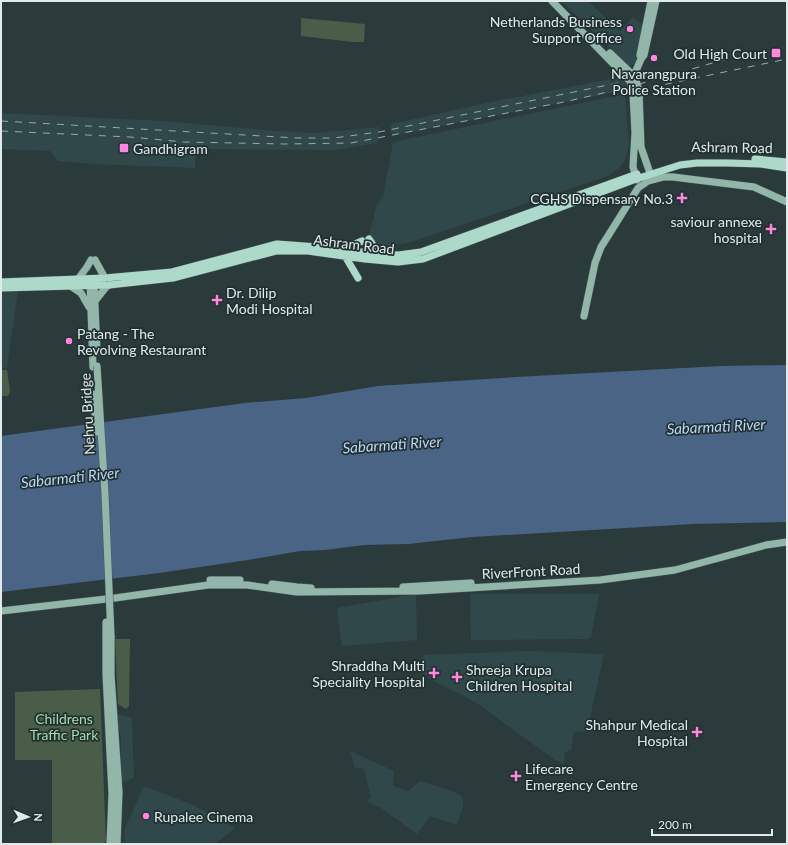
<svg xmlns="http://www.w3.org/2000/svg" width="788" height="845" viewBox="0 0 788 845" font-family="Lato,sans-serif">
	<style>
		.built { fill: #304849 }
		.green { fill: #4a5d49 }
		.water { fill: #4a6485 }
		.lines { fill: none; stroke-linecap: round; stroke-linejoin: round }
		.secondary-casing { stroke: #485758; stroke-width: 8 }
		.primary-casing { stroke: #485758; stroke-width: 8 }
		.secondary { stroke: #93b6aa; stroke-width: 7 }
		.primary { stroke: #acd9c9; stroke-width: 7 }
		.rail { stroke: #9da9aa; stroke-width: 1; stroke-dasharray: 7 7; stroke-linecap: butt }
		.secondary-bridge-casing { stroke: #485758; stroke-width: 8; stroke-linecap: butt }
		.secondary-bridge { stroke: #93b6aa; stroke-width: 7 }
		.poi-dot { fill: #ff85de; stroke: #213132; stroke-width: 1.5 }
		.labels { text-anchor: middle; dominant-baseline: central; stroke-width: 3.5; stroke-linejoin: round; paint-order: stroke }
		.poi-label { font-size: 14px; fill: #e0eaea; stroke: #213132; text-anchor: end }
		.street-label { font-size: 14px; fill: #e0eaea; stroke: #213132 }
		.park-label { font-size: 14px; fill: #a7daa4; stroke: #213132 }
		.water-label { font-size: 15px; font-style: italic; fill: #bbd5f7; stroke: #213132 }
	</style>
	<rect width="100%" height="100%" fill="#2b3b3c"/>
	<path class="built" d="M561 1H588L620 31 633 17 644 26 636 64 629 66Z
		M622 77 625 80 627 90 395 135 391 132 390 127 392 124 491 102Z
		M625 94 629 145 625 160 620 167 608 176 408 243 389 246H379L369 244V236L377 204 383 197 393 142Z
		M1 113 164 121 276 131 317 133 379 127V132L377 143 334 150 196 149 195 168 95 164 58 161 50 151 1 149Z
		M1 291H18L7 368H1Z
		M416 594 417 640 342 646 337 608Z
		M470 594H599L591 637 586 639 471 640Z
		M527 651 604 654 587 731 574 732 571 750 565 752 564 764 555 760 481 706 462 695 435 682 420 671 423 655Z
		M116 714 130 717 132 719 134 778 124 782 121 780V736L118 726Z
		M350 751 394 771 393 786 408 791 420 781 449 790 460 795 463 799V806L457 825 430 816 417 834 381 808 367 801 371 797 364 769 355 767Z
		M144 786 193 805 235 828 215 844H124L125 828Z"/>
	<path class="green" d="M301 18 365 24 364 42H353L301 36Z
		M1 370H7L10 391 8 396H1Z
		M115 639H130L129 706 126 709 118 704Z
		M100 689 106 841 103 844H52V760H15V692Z"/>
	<path class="water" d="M787 365V522L693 524 472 537 408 544 364 545 325 550 300 551 248 560 159 573 1 592V436L245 403 306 398 378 386 516 377 721 366Z"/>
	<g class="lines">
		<g class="secondary-casing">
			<path id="secondary" d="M552 1 630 81 633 93 635 133 633 167 637 180
				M610 53 633 75 636 80 639 91 641 147 652 179
				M640 55 651 1
				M630 75 635 73 641 59 644 55 656 1
				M95 260 105 278
				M78 279 87 267 91 260
				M90 281 93 367
				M94 283 97 352
				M72 287 81 293 89 307
				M95 301 106 287 109 285
				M584 316 595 263 601 247 608 236 638 188 648 181 663 177H673L754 187 787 202
				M210 580H240
				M272 584 297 587 311 588
				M403 587 471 583
				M1 611 115 598 208 585H247L297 592 419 591 600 580 675 570 766 545 787 542
				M106 636V674L112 794 110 844
				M111 636V675L119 792 117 844"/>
		</g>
		<g class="primary-casing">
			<path id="primary" d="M755 159 787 162
				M369 239 379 254
				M344 249 362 241
				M345 256 358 278
				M1 282 105 278 172 272 277 244 344 249 372 254 399 255 421 252 637 174
				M1 288 109 285 173 278 276 251H308L365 259 398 262 423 259 636 179 680 165 697 163H728L761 164 787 168"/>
		</g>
		<use href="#secondary" class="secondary"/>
		<use href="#primary" class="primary"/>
		<path class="rail" d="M638 90 787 59
			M1 121 297 138H334L379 132 642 78
			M1 131 130 137 184 142 285 144 351 143 564 102 629 87 723 60 787 47"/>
		<g class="secondary-bridge-casing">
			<path id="secondary-bridge" d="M97 366 105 494 111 636
				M94 394 96 432
				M106 622V636"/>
		</g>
		<use href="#secondary-bridge" class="secondary-bridge"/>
	</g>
	<g class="poi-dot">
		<circle cx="630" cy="29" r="4"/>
		<rect x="771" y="48" width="10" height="10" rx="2"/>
		<circle cx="654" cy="58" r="4"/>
		<rect x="119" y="143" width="10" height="10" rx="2"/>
		<path d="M680 192h4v4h4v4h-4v4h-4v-4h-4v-4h4z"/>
		<path d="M769 223h4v4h4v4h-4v4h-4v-4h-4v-4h4z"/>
		<path d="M215 294h4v4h4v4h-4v4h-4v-4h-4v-4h4z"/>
		<circle cx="69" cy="341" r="4"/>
		<path d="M432 667h4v4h4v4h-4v4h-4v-4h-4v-4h4z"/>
		<path d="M455 671h4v4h4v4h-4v4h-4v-4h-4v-4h4z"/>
		<path d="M695 726h4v4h4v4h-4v4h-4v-4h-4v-4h4z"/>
		<path d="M514 770h4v4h4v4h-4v4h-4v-4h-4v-4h4z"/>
		<circle cx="146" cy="816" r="4"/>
	</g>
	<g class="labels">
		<g class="poi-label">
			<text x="622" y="21">Netherlands Business<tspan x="622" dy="16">Support Office</tspan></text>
			<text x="767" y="53">Old High Court</text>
			<text x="654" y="73" text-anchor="middle">Navarangpura<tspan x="654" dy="16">Police Station</tspan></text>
			<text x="133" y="148" text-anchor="start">Gandhigram</text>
			<text x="673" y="198">CGHS Dispensary No.3</text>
			<text x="762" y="221">saviour annexe<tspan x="762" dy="16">hospital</tspan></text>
			<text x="226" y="292" text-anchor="start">Dr. Dilip<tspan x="226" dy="16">Modi Hospital</tspan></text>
			<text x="77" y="333" text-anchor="start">Patang - The<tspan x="77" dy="16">Revolving Restaurant</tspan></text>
			<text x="425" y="665">Shraddha Multi<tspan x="425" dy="16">Speciality Hospital</tspan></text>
			<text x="466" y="669" text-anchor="start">Shreeja Krupa<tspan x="466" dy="16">Children Hospital</tspan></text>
			<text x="688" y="724">Shahpur Medical<tspan x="688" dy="16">Hospital</tspan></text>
			<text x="525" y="768" text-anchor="start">Lifecare<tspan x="525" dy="16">Emergency Centre</tspan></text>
			<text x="154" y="816" text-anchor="start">Rupalee Cinema</text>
		</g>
		<g class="street-label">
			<text transform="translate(732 147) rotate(1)">Ashram Road</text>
			<text transform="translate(354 244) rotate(7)">Ashram Road</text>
			<text transform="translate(87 414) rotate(-93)">Nehru Bridge</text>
			<text transform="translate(531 571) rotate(-3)">RiverFront Road</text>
		</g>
		<g class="park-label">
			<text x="64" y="718">Childrens<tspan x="64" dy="16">Traffic Park</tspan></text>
		</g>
		<g class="water-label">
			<text transform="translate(716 426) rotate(-3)">Sabarmati River</text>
			<text transform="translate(392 444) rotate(-4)">Sabarmati River</text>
			<text transform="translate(70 477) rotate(-6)">Sabarmati River</text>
		</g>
	</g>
	<rect width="788" height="845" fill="none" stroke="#e0eaea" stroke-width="4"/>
	<g transform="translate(28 817) rotate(92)" stroke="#213132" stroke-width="3" paint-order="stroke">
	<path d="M0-3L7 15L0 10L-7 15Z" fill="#e0eaea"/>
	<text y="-6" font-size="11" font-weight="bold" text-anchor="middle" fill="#e0eaea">N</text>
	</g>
	<path d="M652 829v6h120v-6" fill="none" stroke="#e0eaea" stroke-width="2"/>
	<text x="658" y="829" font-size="12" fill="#e0eaea" stroke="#213132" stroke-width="3" paint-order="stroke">200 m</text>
</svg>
